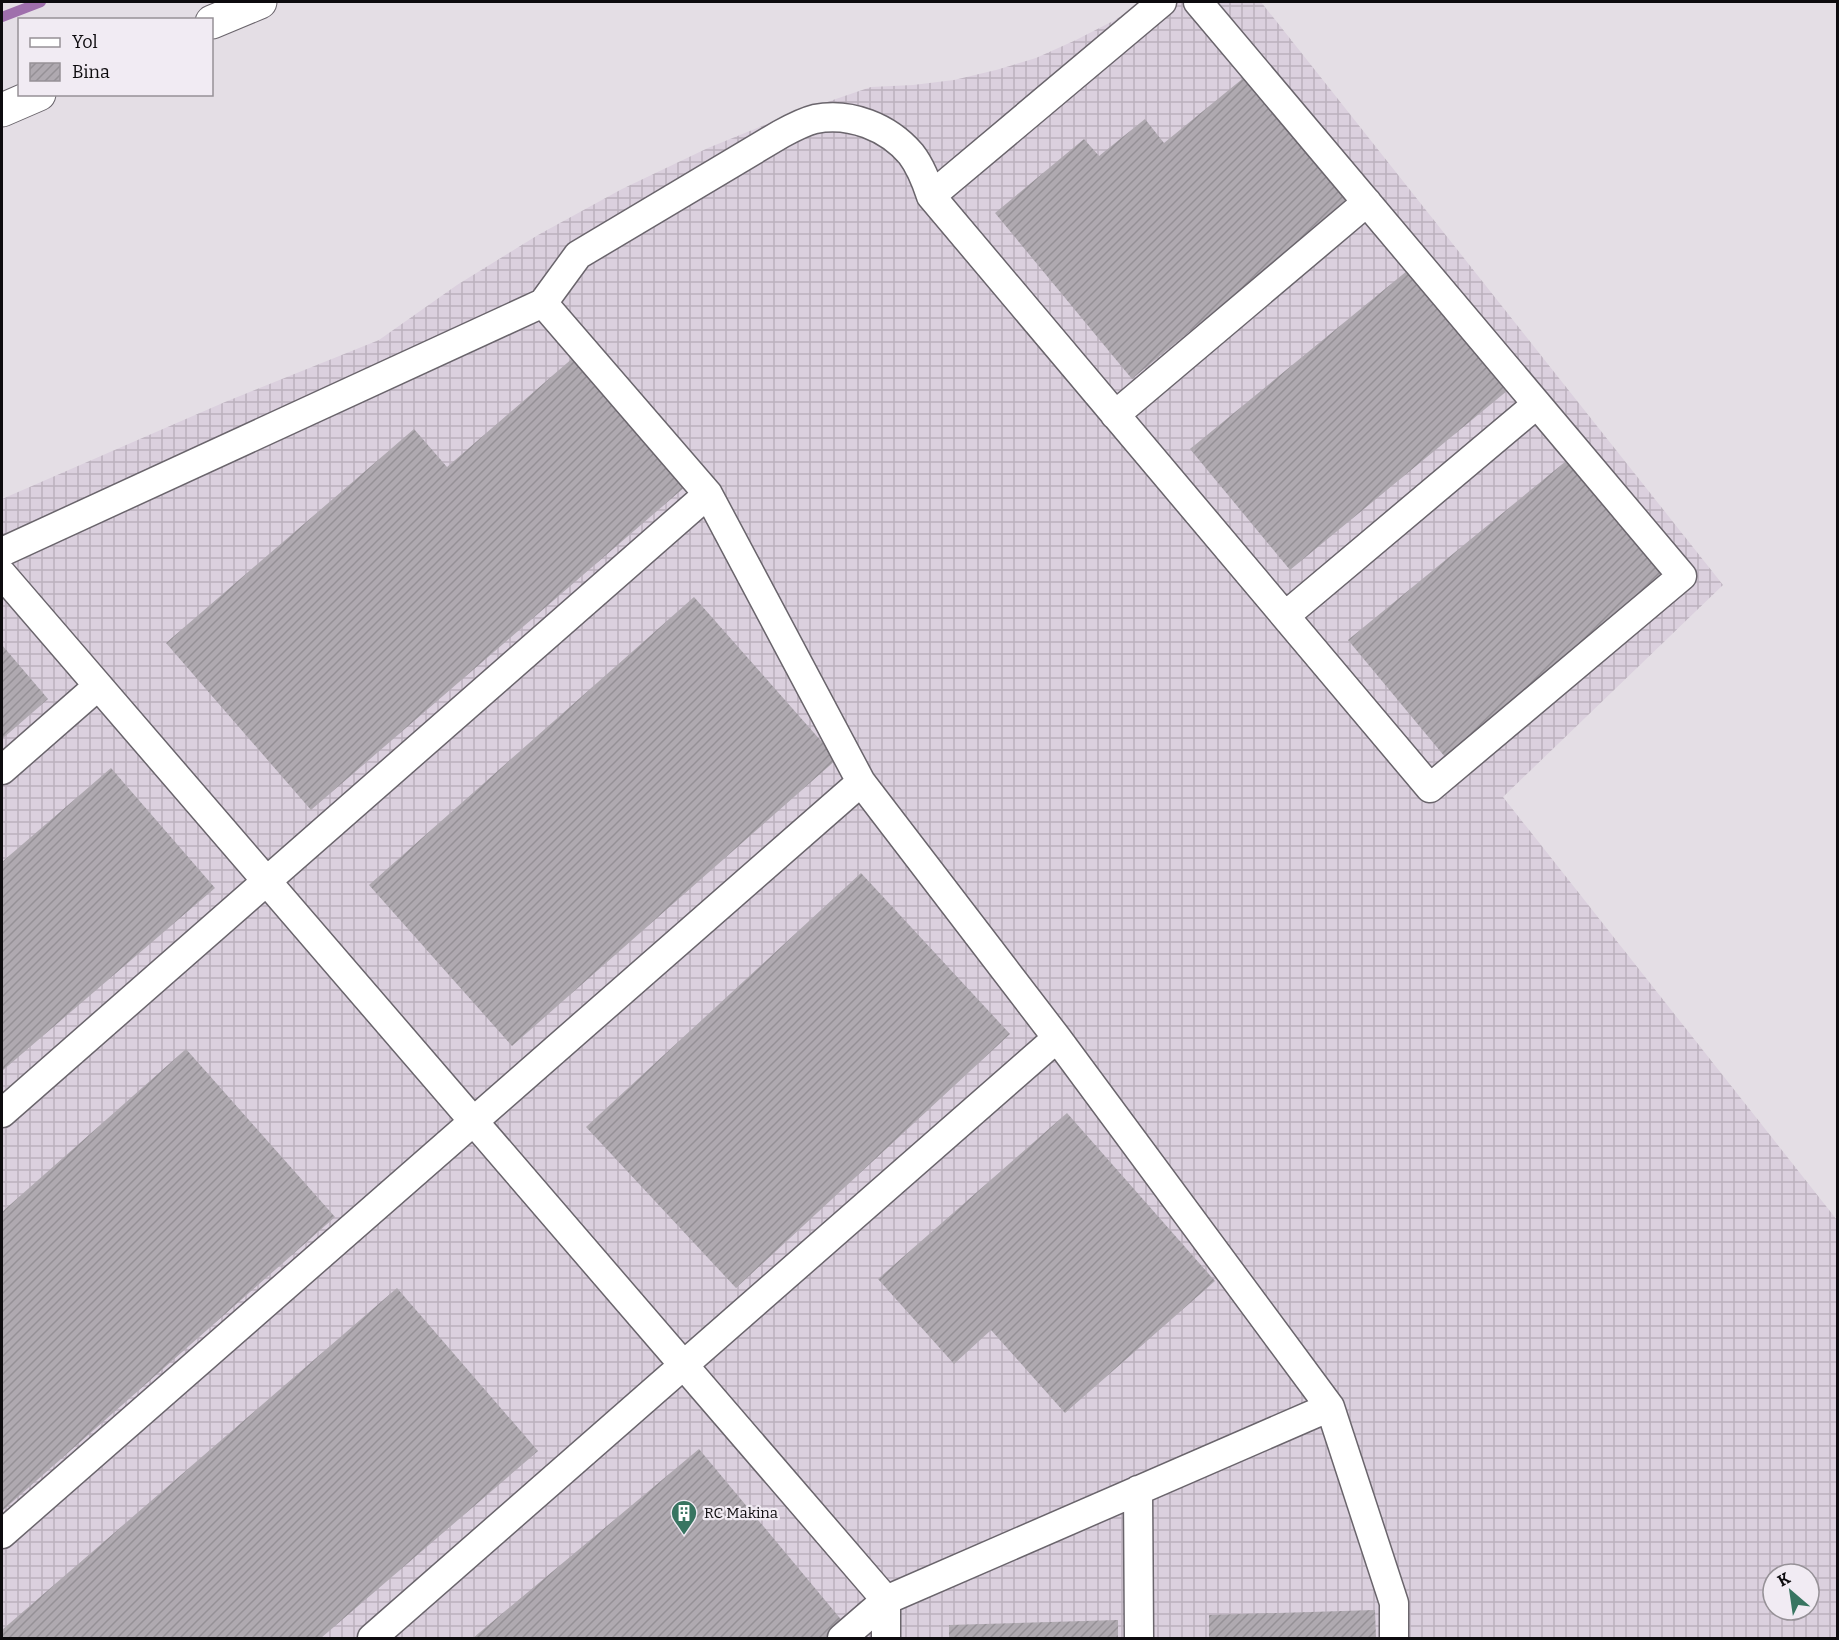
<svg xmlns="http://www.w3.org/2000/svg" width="1839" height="1640" viewBox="0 0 1839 1640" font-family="Bitter,serif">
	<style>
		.industrial { fill: url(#industrial-grid); fill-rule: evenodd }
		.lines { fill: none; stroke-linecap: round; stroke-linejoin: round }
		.stream { stroke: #9f6fac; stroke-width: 10 }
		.building { fill: url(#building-hatch) }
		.street-casing { stroke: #6a656c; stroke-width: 31 }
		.primary-casing { stroke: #6a656c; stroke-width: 35 }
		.street { stroke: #fff; stroke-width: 28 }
		.primary { stroke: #fff; stroke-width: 33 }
		.labels { text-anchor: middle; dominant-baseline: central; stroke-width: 4.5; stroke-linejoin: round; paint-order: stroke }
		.poi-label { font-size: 15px; fill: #0d0b0e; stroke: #f1ebf3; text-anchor: start }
	</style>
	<defs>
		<pattern id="industrial-grid" width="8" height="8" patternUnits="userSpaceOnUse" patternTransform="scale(1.5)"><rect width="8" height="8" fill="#dbd0de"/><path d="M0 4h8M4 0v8" fill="none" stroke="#bbb1bd"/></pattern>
		<pattern id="building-hatch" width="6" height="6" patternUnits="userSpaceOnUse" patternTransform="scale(1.5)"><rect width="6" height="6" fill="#afa9b0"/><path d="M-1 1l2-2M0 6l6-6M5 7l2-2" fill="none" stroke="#959096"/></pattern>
	</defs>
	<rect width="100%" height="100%" fill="#e4dee5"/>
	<path class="industrial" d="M1142 2H1261L1723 585 1503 797 1837 1220V1638H2V499L225 402 379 340 457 285 538 235 622 189 708 148 789 115 871 87 913 85 954 80 996 70 1036 58 1076 40 1115 20ZM1773 1574H1809V1610H1773Z"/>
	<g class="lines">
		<path class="stream" d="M2 17 41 2"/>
	</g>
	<path class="building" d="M1252 71 1355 195 1132 379 995 213 1084 139 1099 156 1145 119 1164 143Z
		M1413 266 1513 386 1290 570 1190 449Z
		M574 357 686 486 311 810 166 643 414 429 447 467Z
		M1571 457 1672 579 1450 763 1348 640Z
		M694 597 837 759 512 1046 369 885Z
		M2 645 48 699 2 739Z
		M111 768 215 888 2 1071V862Z
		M861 873 1010 1034 736 1288 586 1127Z
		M186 1049 335 1217 2 1511V1212Z
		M1067 1113 1215 1281 1065 1413 991 1330 954 1364 878 1279Z
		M397 1288 538 1451 321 1638H2V1630Z
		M699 1449 844 1623 825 1638H473Z
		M1375 1610 1376 1638H1209V1615Z
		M1118 1620V1638H949V1625Z"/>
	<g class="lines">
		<g class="street-casing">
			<path id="street" d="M931 196 1162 2
				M543 303 708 494 861 782 1057 1038 1330 1407 1394 1603V1638
				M1115 415 1367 202
				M2 552 543 303 578 255 781 134C792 128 803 122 815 119 850 112 888 127 911 154 921 167 926 181 931 196L1430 788 1682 576 1198 2
				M2 574 886 1600V1638
				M1285 616 1537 404
				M2 770 98 686
				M2 1113 708 494
				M1138 1490 1139 1638
				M2 1534 861 782
				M372 1638 1057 1038
				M842 1638 886 1600 1330 1407"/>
		</g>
		<g class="primary-casing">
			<path id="primary" d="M212 22 260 2
				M2 110 39 94"/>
		</g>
		<use href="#street" class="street"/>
		<use href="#primary" class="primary"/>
	</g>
	<defs>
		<g id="building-pin" transform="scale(1.35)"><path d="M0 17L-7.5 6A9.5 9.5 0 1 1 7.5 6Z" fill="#387561" stroke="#f1ebf3"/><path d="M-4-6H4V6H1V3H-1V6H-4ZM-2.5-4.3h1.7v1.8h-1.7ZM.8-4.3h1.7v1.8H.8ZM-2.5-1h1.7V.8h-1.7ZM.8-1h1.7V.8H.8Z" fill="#fff"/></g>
	</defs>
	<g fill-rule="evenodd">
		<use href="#building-pin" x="684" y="1513"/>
	</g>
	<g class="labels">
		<g class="poi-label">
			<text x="704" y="1513">RC Makina</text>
		</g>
	</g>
	<rect width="1839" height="1640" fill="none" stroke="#0d0b0e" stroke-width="6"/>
	<rect x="18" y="18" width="195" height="78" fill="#f1ebf3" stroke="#969197" stroke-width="1.5"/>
	<rect x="30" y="38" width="30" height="9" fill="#ffffff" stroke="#969197" stroke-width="1.5"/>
	<text x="72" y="48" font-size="18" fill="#0d0b0e">Yol</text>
	<rect x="30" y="63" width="30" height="18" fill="url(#building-hatch)" stroke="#969197" stroke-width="1.5"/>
	<text x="72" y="78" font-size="18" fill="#0d0b0e">Bina</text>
	<g transform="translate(1791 1592) rotate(331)"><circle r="28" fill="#f1ebf3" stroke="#969197" stroke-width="1.5"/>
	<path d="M0-4.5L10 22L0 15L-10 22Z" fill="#387561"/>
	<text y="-9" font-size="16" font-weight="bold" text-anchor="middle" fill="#0d0b0e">K</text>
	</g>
</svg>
